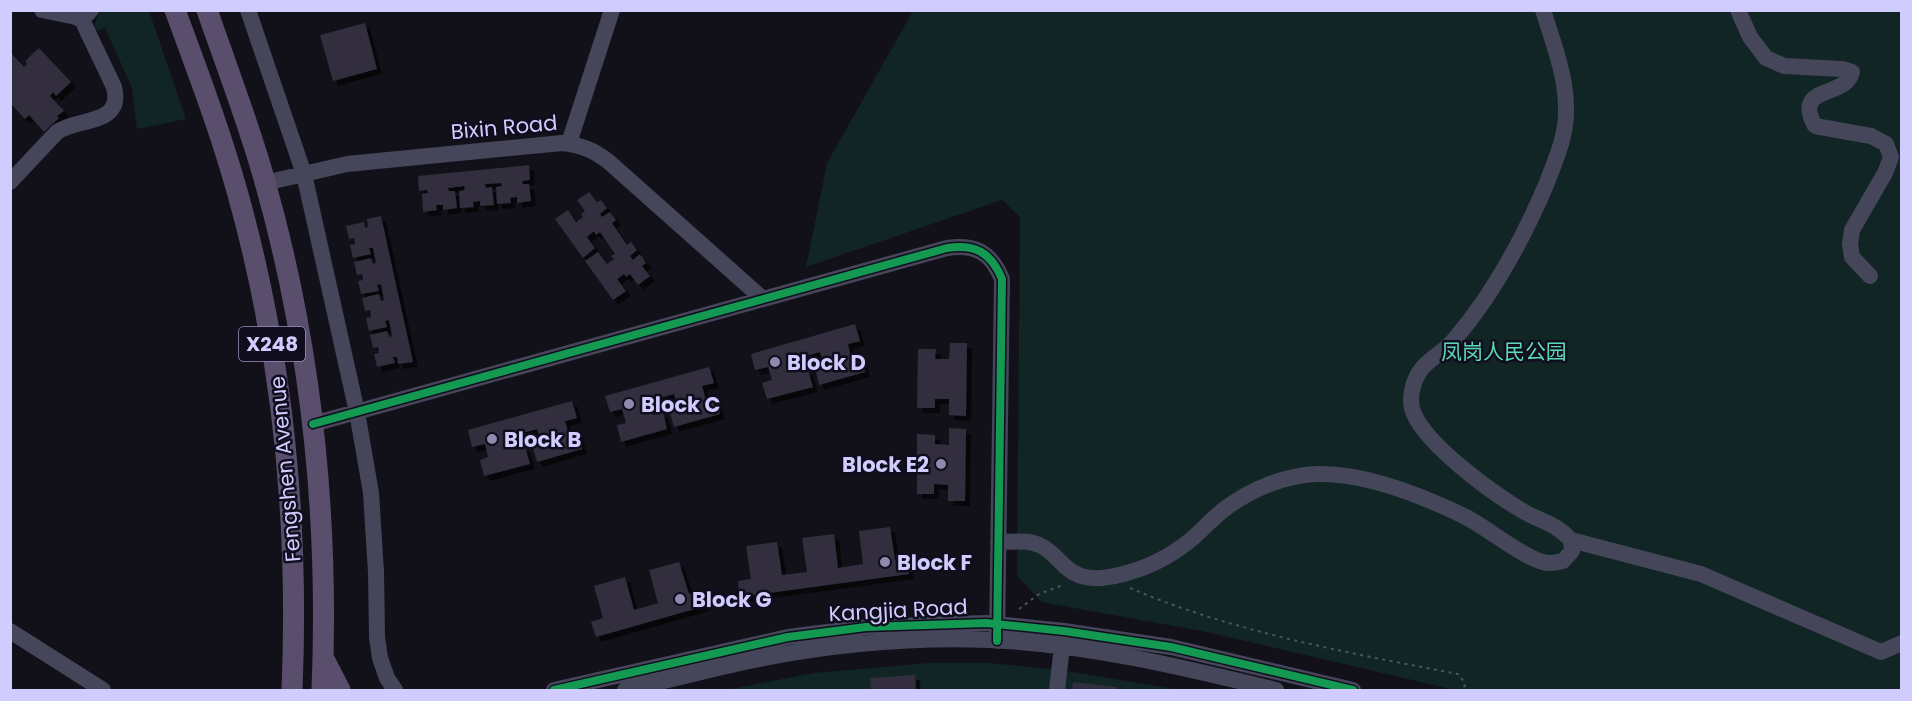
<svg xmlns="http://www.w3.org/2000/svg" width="1912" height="701" viewBox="0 0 1912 701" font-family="Poppins,'Noto Sans SC',sans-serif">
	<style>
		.green { fill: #102524 }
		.building { fill: #302e3d; filter: url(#shadow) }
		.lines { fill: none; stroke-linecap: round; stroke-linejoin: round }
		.path { stroke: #485662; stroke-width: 2; stroke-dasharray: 3 4.5; stroke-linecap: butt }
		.minor { stroke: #46465b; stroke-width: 16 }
		.major { stroke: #594f6c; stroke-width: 21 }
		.cycleway-casing { stroke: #0f0d1e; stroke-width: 11 }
		.cycleway { stroke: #139951; stroke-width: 8 }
		.poi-dot { fill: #8e8bae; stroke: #0f0d1e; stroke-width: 2 }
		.labels { text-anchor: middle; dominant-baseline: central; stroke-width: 5; stroke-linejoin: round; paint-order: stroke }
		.shield { fill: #0f0d1e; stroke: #9693ba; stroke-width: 1.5 }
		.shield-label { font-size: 20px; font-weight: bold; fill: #d0ccfd }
		.street-label { font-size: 21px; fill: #d0ccfd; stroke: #0f0d1e }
		.park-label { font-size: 21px; fill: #5bdab6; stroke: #0f0d1e }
		.poi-label { font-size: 21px; font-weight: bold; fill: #d0ccfd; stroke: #0f0d1e; text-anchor: start }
	</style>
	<defs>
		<filter id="shadow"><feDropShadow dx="5" dy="5" stdDeviation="0" flood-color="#0009"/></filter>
	</defs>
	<rect width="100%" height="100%" fill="#12111a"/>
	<path class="green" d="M100 11H149L186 119 137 129 132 88 105 28 94 32 93 29Z
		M913 11H1901V690H1455L1207 632 1041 602 1017 575 1020 217 1002 200 806 267 827 163Z
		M929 663H989L1061 670 1180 690H726L814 673Z"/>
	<path class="building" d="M365 23 377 69 333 81 320 35Z
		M39 48 71 82 56 96 53 92 50 96 64 111 57 116 59 118 44 132 29 115 25 119 10 103V52L24 67 27 64 25 61Z
		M529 165 530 180 522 181 523 184H529L531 201 517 203V197L510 198 511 203 497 204 496 187 502 186 501 183 485 184 486 188 492 187 494 205 480 206V201L473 202 474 207 460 208 459 191 465 190 464 186 448 188 449 191H455L457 208 443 210V205H436L437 210 423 212 422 194 428 193 427 190 419 191 418 176Z
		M589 192 597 202 601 200 607 208 600 214 602 217 610 212 616 220 612 223 627 245 631 242 637 250 630 256 633 260 640 254 646 263 642 266 650 276 638 285 630 274 626 277 624 274 617 279 626 291 613 300 585 261 598 252 607 264 614 259 611 256 615 254 600 232 596 235 594 231 587 237 595 248 583 258 555 219 568 210 576 222 583 217 581 214 585 211 577 200Z
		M381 216 413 362 398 364 397 357H393L395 363 377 367 374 354 379 353 378 347 373 348 370 335 387 331 389 337 392 336 389 320 385 321 387 327 369 331 366 318 371 317 370 310 365 311 362 298 379 294 381 301 384 300 381 284 377 285 379 291 361 294 358 281 363 280 362 274 357 275 354 262 371 258 373 264 376 263 373 248H369L371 254 353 258 350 245 355 244 354 238 349 239 346 226 364 222 365 228 368 227 367 219Z
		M855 324 860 341 848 344 851 358 861 355 865 372 819 385 815 368 824 366 820 352 795 359 799 372 808 370 813 387 767 399 762 383 772 380 768 367 755 370 751 354Z
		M950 343H967L966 416 949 415V399H935V408H917L918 349H936L935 359H949Z
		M709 367 714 383 702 386 706 400 715 398 720 414 674 427 669 410 678 408 674 394 650 401 653 415 663 412 667 429 621 442 617 425 626 423 622 409 610 412 605 396Z
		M572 401 577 418 565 421 569 435 578 432 582 449 537 462 532 445 541 443 537 429 512 436 516 450 525 447 530 464 484 476 480 460 488 457 485 444 472 447 468 430Z
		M949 428 966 429 965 501H948V485L934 484V494H917V434L935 435V444L949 445Z
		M890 527 895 560 907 559 909 574 740 597 738 581 751 579 746 546 777 542 782 575 807 572 802 538 834 534 838 568 863 564 859 531Z
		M679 562 689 594 701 591 705 606 596 637 591 622 603 618 594 586 625 577 634 610 658 603 649 570Z
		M915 675 916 690H871L870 678Z
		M1073 682 1117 687V690H1072Z"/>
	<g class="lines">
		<path class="path" d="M1130 588C1233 632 1349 653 1458 674L1465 683 1464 690
			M1019 609 1039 594 1063 585"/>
		<path class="minor" d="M42 10 76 17 82 20
			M248 10 304 174 357 412 371 493 376 572 377 637 380 658 387 678 395 690
			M1543 10C1553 43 1567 77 1566 112 1566 138 1555 161 1546 185 1522 241 1493 295 1453 341 1444 352 1428 359 1420 371 1412 383 1408 401 1414 414 1428 446 1491 492 1521 510 1539 521 1556 523 1571 540L1701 574 1881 652 1902 643
			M1738 10 1750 37 1766 58 1784 66 1843 69 1852 72C1846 99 1792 84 1815 126L1871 136 1886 144 1891 157 1885 173 1852 230 1850 244 1852 257 1870 276
			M569 143 612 10
			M10 182 57 132C78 117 124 126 114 87L82 20 91 10
			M265 183 347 164 562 143C581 145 594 150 609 162L763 299
			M313 424 947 248C975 244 991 252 1002 279L997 641
			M998 542C1013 542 1030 539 1043 547 1052 552 1059 561 1067 568 1083 582 1104 579 1123 574 1147 568 1169 557 1188 542 1201 532 1212 518 1226 508 1252 489 1285 475 1318 474 1367 473 1423 496 1466 517 1486 527 1530 563 1549 563 1554 563 1559 562 1563 561L1572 551 1571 540
			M10 631 103 690
			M554 690 788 637 866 627 986 623 1064 631 1171 647 1353 690
			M625 690C666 681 708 670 749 661 827 645 909 637 989 640 1086 644 1182 667 1276 690
			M1057 690 1063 637"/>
		<path class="major" d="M175 10C197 70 220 130 237 191 283 354 299 522 292 690
			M207 10C227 68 249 124 265 182 312 348 329 519 322 690
			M324 659 340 690"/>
		<g class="cycleway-casing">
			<path id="cycleway" d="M313 424 947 248C975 244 991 252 1002 279L997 641
				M554 690 788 637 866 627 986 623 1064 631 1171 647 1353 690"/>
		</g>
		<use href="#cycleway" class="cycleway"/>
	</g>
	<g class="poi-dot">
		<circle cx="775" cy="362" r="6"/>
		<circle cx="629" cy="404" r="6"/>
		<circle cx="492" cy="439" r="6"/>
		<circle cx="941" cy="464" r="6"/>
		<circle cx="885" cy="562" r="6"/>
		<circle cx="680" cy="599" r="6"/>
	</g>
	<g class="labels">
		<rect class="shield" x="239" y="327" width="66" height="34" rx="4.5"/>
		<g class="shield-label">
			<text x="272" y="344">X248</text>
		</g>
		<g class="street-label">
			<text transform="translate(504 127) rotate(-5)">Bixin Road</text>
			<text transform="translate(285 469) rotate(-95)">Fengshen Avenue</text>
			<text transform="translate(898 610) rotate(-3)">Kangjia Road</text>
		</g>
		<g class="park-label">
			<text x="1504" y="351">凤岗人民公园</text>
		</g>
		<g class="poi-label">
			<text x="787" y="362">Block D</text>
			<text x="641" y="404">Block C</text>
			<text x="504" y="439">Block B</text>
			<text x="929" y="464" text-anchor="end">Block E2</text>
			<text x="897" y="562">Block F</text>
			<text x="692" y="599">Block G</text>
		</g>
	</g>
	<rect width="1912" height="701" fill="none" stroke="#d0ccfd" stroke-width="24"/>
</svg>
